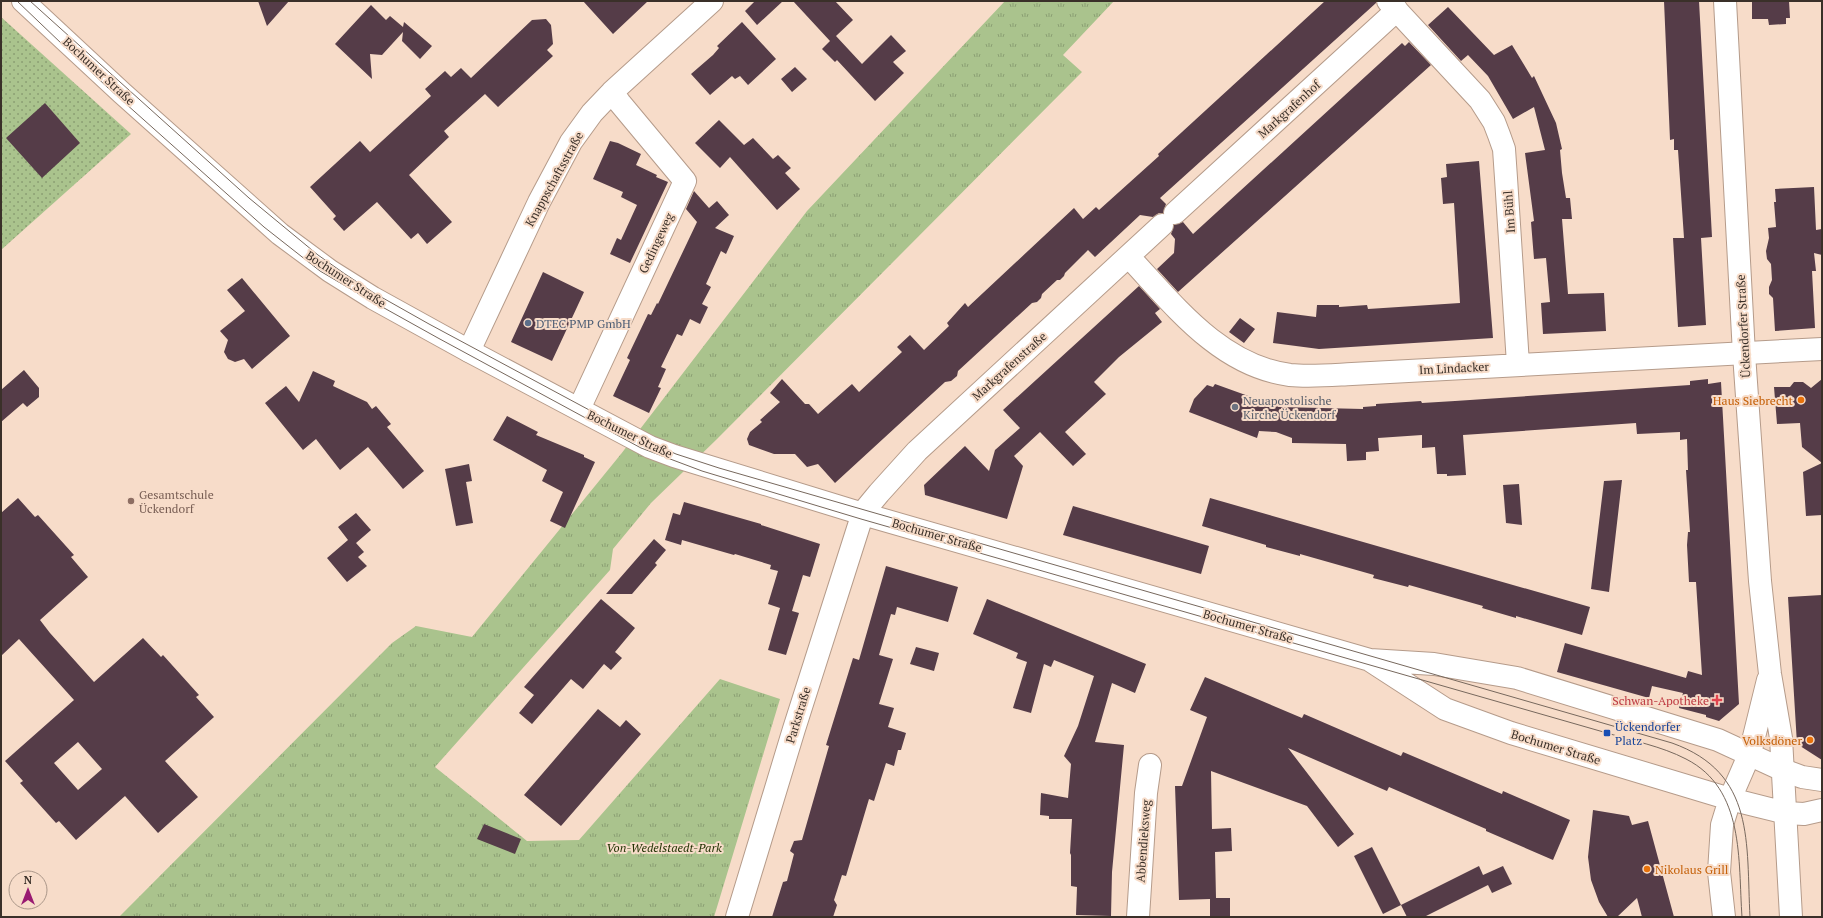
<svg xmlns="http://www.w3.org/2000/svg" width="1823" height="918" viewBox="0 0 1823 918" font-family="'PT Serif',serif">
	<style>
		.grass { fill: url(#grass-dots) }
		.park { fill: url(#park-tufts) }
		.building { fill: #553c48; fill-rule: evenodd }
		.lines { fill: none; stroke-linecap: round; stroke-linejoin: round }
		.minor-casing { stroke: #b59b8a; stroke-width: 24 }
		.major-casing { stroke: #b59b8a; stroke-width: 24 }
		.minor { stroke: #fff; stroke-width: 22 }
		.major { stroke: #fff; stroke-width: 22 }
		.tram { stroke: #77685d; stroke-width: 1 }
		.service-dot { fill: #5c6f8a; stroke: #f7dcc9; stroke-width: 1.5 }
		.food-dot { fill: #e8710a; stroke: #f7dcc9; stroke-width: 1.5 }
		.worship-dot { fill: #6b7280; stroke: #f7dcc9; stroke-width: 1.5 }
		.education-dot { fill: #8d6e63; stroke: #f7dcc9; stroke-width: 1.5 }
		.health-dot { fill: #e0444e; stroke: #f7dcc9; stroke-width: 1.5 }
		.transit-dot { fill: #1a4fb4; stroke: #f7dcc9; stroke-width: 1.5 }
		.labels { text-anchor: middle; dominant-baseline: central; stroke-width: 4; stroke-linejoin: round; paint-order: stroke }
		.street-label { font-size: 12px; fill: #3a3029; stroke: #f7dcc9 }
		.service-label { font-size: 12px; fill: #4e5e75; stroke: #f7dcc9; text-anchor: start }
		.worship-label { font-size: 12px; fill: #5b616d; stroke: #f7dcc9; text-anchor: start }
		.food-label { font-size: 12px; fill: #c56008; stroke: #f7dcc9; text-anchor: end }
		.education-label { font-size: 12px; fill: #785e54; stroke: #f7dcc9; text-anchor: start }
		.health-label { font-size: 12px; fill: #be3a42; stroke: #f7dcc9; text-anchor: end }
		.transit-label { font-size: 12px; fill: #164399; stroke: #f7dcc9; text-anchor: start }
		.park-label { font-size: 12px; font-style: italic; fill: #1e3000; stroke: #f7dcc9 }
	</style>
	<defs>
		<pattern id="grass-dots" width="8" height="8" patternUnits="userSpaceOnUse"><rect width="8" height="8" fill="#aac38d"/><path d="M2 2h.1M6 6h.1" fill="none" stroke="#8b9f73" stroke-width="1.8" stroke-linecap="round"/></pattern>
		<pattern id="park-tufts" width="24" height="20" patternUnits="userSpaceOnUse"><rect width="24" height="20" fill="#aac38d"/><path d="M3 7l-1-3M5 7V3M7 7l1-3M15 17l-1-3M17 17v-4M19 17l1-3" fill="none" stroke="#8b9f73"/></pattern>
	</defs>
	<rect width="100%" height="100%" fill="#f7dcc9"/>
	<path class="grass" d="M1 17 131 134 1 250Z"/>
	<path class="park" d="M1005 1H1114L1063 55 1082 72 717 439 651 503 613 549 610 570 435 767 527 841 579 840 720 679 780 699 714 917H119L392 643 416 626 472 637 621 454 807 211Z"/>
	<path class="building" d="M258 1H289L267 26Z
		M583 1H648L613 34Z
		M755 1H783L757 25 745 11Z
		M793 1H835L853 20 836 36 862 64 891 35 906 51 893 62 904 73 875 101 837 60 835 62 822 49 830 41Z
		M1325 1H1376V3L1160 198 1166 204 1163 213H1159L1153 217 1140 215 1095 257 1088 250 1065 273 1064 276 1060 280H1057L1042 294 1041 298 1037 302 1032 303 958 371 957 376 951 381 945 382 835 483 818 464 807 467 795 454H774L749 445 747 439 750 432 762 422 760 420 780 402 770 393 782 379 805 404H809L818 414 852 384 859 392 902 352 897 347 910 335 924 350 949 326 947 323 965 303 968 307 1074 208 1083 219 1096 207 1099 210 1159 156 1158 154Z
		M1664 1H1699L1712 237 1701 238 1706 325 1678 327 1673 238H1684L1678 150H1674V139L1670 140Z
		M1752 1H1789L1790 18H1786V24L1769 25 1768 19H1752Z
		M371 5 386 20 390 16 403 27 404 22 432 46 420 59 402 41 403 32 382 55 370 54 372 79 335 44Z
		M1448 7 1494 55 1512 45 1532 78 1534 76 1556 123 1562 149 1560 150 1562 173 1566 198H1570L1572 219H1562L1568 294 1604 293 1606 331 1543 334 1541 303 1550 302 1546 258 1534 259 1531 222 1534 221 1525 153 1545 150 1534 107 1513 119 1488 76 1468 55 1461 61 1428 25Z
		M546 19 551 25 553 44 547 50 553 56 498 107 485 94 444 131 449 137 409 175 452 222 427 244 418 233 411 239 377 202 344 231 333 219 336 216 310 187 360 141 370 152 431 96 425 89 445 71 451 77 461 68 471 78 532 20Z
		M742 22 776 59 748 85 740 76 735 79 732 76 710 95 691 74 713 55 719 48 717 46Z
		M1409 42 1431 65 1178 292 1157 269 1174 253 1175 239 1171 234 1174 225 1183 222 1193 234 1402 43 1405 46Z
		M795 67 807 79 792 92 781 79Z
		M45 103 80 143 42 178 6 138Z
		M719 120 744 145 753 138 773 159 778 155 791 168 785 173 800 189 777 210 730 157 720 168 695 143Z
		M610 141 618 143 641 154 636 165 657 175 656 177 668 182 630 263 610 254 617 238 621 240 637 205 621 197 623 192 593 179Z
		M1479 161 1493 338 1319 349 1273 343 1277 312 1316 317 1317 305H1339V307L1367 305 1368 309 1460 303 1454 203 1443 204 1441 178 1447 177 1446 164Z
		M1814 187 1816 230 1822 229V255L1814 253 1816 271H1812L1815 328 1775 331 1773 298 1769 294V287L1772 280 1771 264 1767 259 1766 251 1769 238 1768 228 1776 227 1774 202H1776L1775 189Z
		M694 191 709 208 717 201 729 215 715 228 734 236 726 254 721 251 706 284 711 287 702 304 708 307 700 324 690 319 682 336 677 334 661 367 666 369 658 387 661 388 649 413 613 396 630 360 627 358 648 314 651 315 657 303 658 304 697 222 686 209Z
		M543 272 584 292 552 361 511 342Z
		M242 278 290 336 252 369 244 359 235 362 228 359 224 352 228 340 220 331 245 311 227 290Z
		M1139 286 1160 309 1155 313 1162 322 1119 357 1094 382 1106 394 1065 432 1086 454 1073 466 1040 432 1014 456 1023 466 1007 519 925 495 924 485 965 446 989 471 995 450 1020 428 1003 410Z
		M1240 318 1255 329 1244 343 1229 332Z
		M24 370 39 388V397L27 407 23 403 1 422V390Z
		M313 371 335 381 333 386 367 402 372 409 376 406 391 424 387 427 424 471 403 489 368 447 340 470 316 439 303 450 265 403 286 386 299 402Z
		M1708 379V384L1721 382 1739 704 1719 721 1706 717V715L1679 708 1683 693 1652 686 1649 698 1557 672 1565 643 1686 678 1688 671 1702 675 1696 582H1689L1687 545 1688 532H1690L1686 470H1688L1687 439 1680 440V432L1637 434 1636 423 1463 435 1466 475 1447 476V474H1437L1435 447 1422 448V435L1378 438 1379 451 1366 452V460L1347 461 1346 444 1292 443V438L1276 432 1259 431 1257 438 1189 412 1194 399 1207 385 1213 387 1215 384 1279 407 1363 409V407L1376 406V404L1421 401 1422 403 1455 401 1690 385V381Z
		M1822 379V515L1806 516 1803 472 1822 463 1802 447 1800 423 1777 424 1774 387H1790L1794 382H1803L1811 388Z
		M507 416 538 432 536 435 584 455V457L595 462 565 528 550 521 563 492 542 481 547 470 493 440Z
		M469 464 472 481 466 482 473 523 456 526 445 469Z
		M1622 480 1609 592 1591 589 1604 481Z
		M1519 484 1522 525 1506 523 1503 485Z
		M18 498 35 517 38 515 74 555 71 557 88 577 40 620 50 633 94 682 143 638 161 657 163 655 199 695 196 697 214 717 165 761 198 797 158 833 125 796 76 840 59 821 56 823 20 783 23 781 5 761 74 700 19 639 1 656V513ZM78 742 102 769 78 790 54 763Z
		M1210 498 1590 607 1582 635 1516 616V618L1482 608 1483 606 1409 585 1408 587 1373 578 1374 575 1300 554V556L1266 547V545L1202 526Z
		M684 502 761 524V525L820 544 810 577 803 575 792 611 799 613 786 655 768 650 780 608 768 604 778 571 770 569 771 565 735 554 734 555 682 540 681 545 665 540 673 513 680 515Z
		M1073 506 1209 546 1201 574 1063 535Z
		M356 513 371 530 356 543 364 552 358 557 367 566 347 582 327 558 348 540 338 527Z
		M654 539 666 550 655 563 657 565 632 594H606Z
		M886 566 958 587 948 622 897 607 895 615 891 614 879 655 893 659 879 704 894 708 888 727 906 733 901 750H898L894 766 886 763 874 801 869 799 846 876 842 875 834 900 837 905 833 917H772L783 882 787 881 794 854 790 851 794 841 802 840 829 746 826 745 853 658 859 660Z
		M1822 595V760L1797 744 1788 597Z
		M601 599 635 628 615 652 622 658 611 670 604 664 583 689 571 679 532 724 519 713 534 695 524 687Z
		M987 599 1146 664 1135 693 1112 683 1095 742 1124 745 1112 872 1111 916 1076 915 1077 887 1071 886V855L1070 853 1072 819H1049V816L1040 815 1041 793 1068 798 1071 764 1064 756 1078 726 1094 676 1054 660 1051 667 1044 664 1031 713 1013 708 1027 662 1016 658 1018 653 973 634Z
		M916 647 939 653 934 671 910 664Z
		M1205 677 1302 718 1304 714 1401 756 1403 752 1502 794 1503 791 1570 820 1553 860 1486 831V829L1389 787 1387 791 1288 748 1354 834 1338 847 1307 806 1211 771 1212 829 1231 828 1232 851 1215 852 1216 898H1230V917H1210V899L1179 900 1175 786H1182L1207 717 1190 710Z
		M598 709 620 727 626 720 641 734 561 826 524 795Z
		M1593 810 1629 816 1632 825 1648 821 1674 917H1642L1637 898 1617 917H1608L1599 902 1591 880 1588 857Z
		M484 824 521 839 515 854 477 839Z
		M1372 847 1401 905 1383 914 1354 856Z
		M1479 866 1483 875 1503 866 1512 884 1492 893 1488 885 1424 917H1407L1401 905Z"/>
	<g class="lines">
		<g class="minor-casing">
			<path id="minor" d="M1388 1 1480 100 1494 122 1499 135 1504 149 1506 178 1518 364
				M1175 213 1397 10
				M1129 257C1174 305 1220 366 1290 375 1310 377 1332 375 1352 374L1822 349
				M469 351 539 202 571 142 592 113 612 92 712 1
				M579 409 685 181 620 103 612 92
				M1783 770 1802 777 1822 780
				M1786 813 1804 814 1822 810
				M737 917 794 729 861 519 865 510 879 493 917 451 1162 225
				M1138 917 1146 793 1150 765"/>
		</g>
		<g class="major-casing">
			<path id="major" d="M23 1 122 93 280 234 330 271 373 298 469 351 650 447 674 456 863 514 1370 660 1434 664 1517 678 1718 740 1783 770
				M1725 1 1744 354 1760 581 1770 674 1781 738 1791 917
				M1371 661 1445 709 1511 733 1730 799 1786 813
				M1724 917 1719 872 1722 825 1730 799 1750 753 1768 680"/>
		</g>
		<use href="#minor" class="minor"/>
		<use href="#major" class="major"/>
		<path class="tram" d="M17 1 107 87 264 227 320 271 359 294 438 338 641 448 702 471 861 519 1607 733C1633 741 1661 746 1686 759 1745 789 1738 860 1742 917
			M30 1 249 198 318 255 345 274 374 293 429 324 647 441 676 454 719 468 1672 743C1756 773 1746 843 1750 917"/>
	</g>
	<circle class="service-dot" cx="528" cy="323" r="4"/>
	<g class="food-dot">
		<circle cx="1801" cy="400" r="4"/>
		<circle cx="1810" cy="740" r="4"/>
		<circle cx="1647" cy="869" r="4"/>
	</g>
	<circle class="worship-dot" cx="1235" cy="407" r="4"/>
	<circle class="education-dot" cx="131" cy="501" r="4"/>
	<path class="health-dot" d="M1715 694h4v4h4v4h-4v4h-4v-4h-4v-4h4z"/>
	<rect class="transit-dot" x="1603" y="729" width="8" height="8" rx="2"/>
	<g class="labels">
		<g class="street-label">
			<text transform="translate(99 71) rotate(43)">Bochumer Straße</text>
			<text transform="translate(1289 109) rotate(-42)">Markgrafenhof</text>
			<text transform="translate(554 179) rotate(-61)">Knappschaftsstraße</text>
			<text transform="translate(1509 212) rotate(-94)">Im Bühl</text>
			<text transform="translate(656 243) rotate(-65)">Gedingeweg</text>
			<text transform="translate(346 279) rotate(33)">Bochumer Straße</text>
			<text transform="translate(1743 326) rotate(-93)">Ückendorfer Straße</text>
			<text transform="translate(1009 366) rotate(-42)">Markgrafenstraße</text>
			<text transform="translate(1454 368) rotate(-3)">Im Lindacker</text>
			<text transform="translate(630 434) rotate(26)">Bochumer Straße</text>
			<text transform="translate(937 535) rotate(16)">Bochumer Straße</text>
			<text transform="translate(1248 626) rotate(16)">Bochumer Straße</text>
			<text transform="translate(798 715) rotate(-73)">Parkstraße</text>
			<text transform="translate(1556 747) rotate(17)">Bochumer Straße</text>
			<text transform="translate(1143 841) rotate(-86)">Abbendieksweg</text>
		</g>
		<g class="service-label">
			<text x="536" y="323">DTEC PMP GmbH</text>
		</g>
		<g class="worship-label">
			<text x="1243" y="400">Neuapostolische<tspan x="1243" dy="14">Kirche Ückendorf</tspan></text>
		</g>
		<g class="food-label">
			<text x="1793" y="400">Haus Siebrecht</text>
			<text x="1802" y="740">Volksdöner</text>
			<text x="1655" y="869" text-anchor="start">Nikolaus Grill</text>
		</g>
		<g class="education-label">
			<text x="139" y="494">Gesamtschule<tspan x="139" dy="14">Ückendorf</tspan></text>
		</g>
		<g class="health-label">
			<text x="1709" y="700">Schwan-Apotheke</text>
		</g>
		<g class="transit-label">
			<text x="1615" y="726">Ückendorfer<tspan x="1615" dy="14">Platz</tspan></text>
		</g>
		<g class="park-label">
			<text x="664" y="847">Von-Wedelstaedt-Park</text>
		</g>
	</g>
	<rect width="1823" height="918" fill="none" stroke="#3a3029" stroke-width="4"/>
	<g transform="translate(28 890)"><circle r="19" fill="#f7dcc9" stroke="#ab9789"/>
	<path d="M0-3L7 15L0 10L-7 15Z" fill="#991a71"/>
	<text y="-6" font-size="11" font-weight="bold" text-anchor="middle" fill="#3a3029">N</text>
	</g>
</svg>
